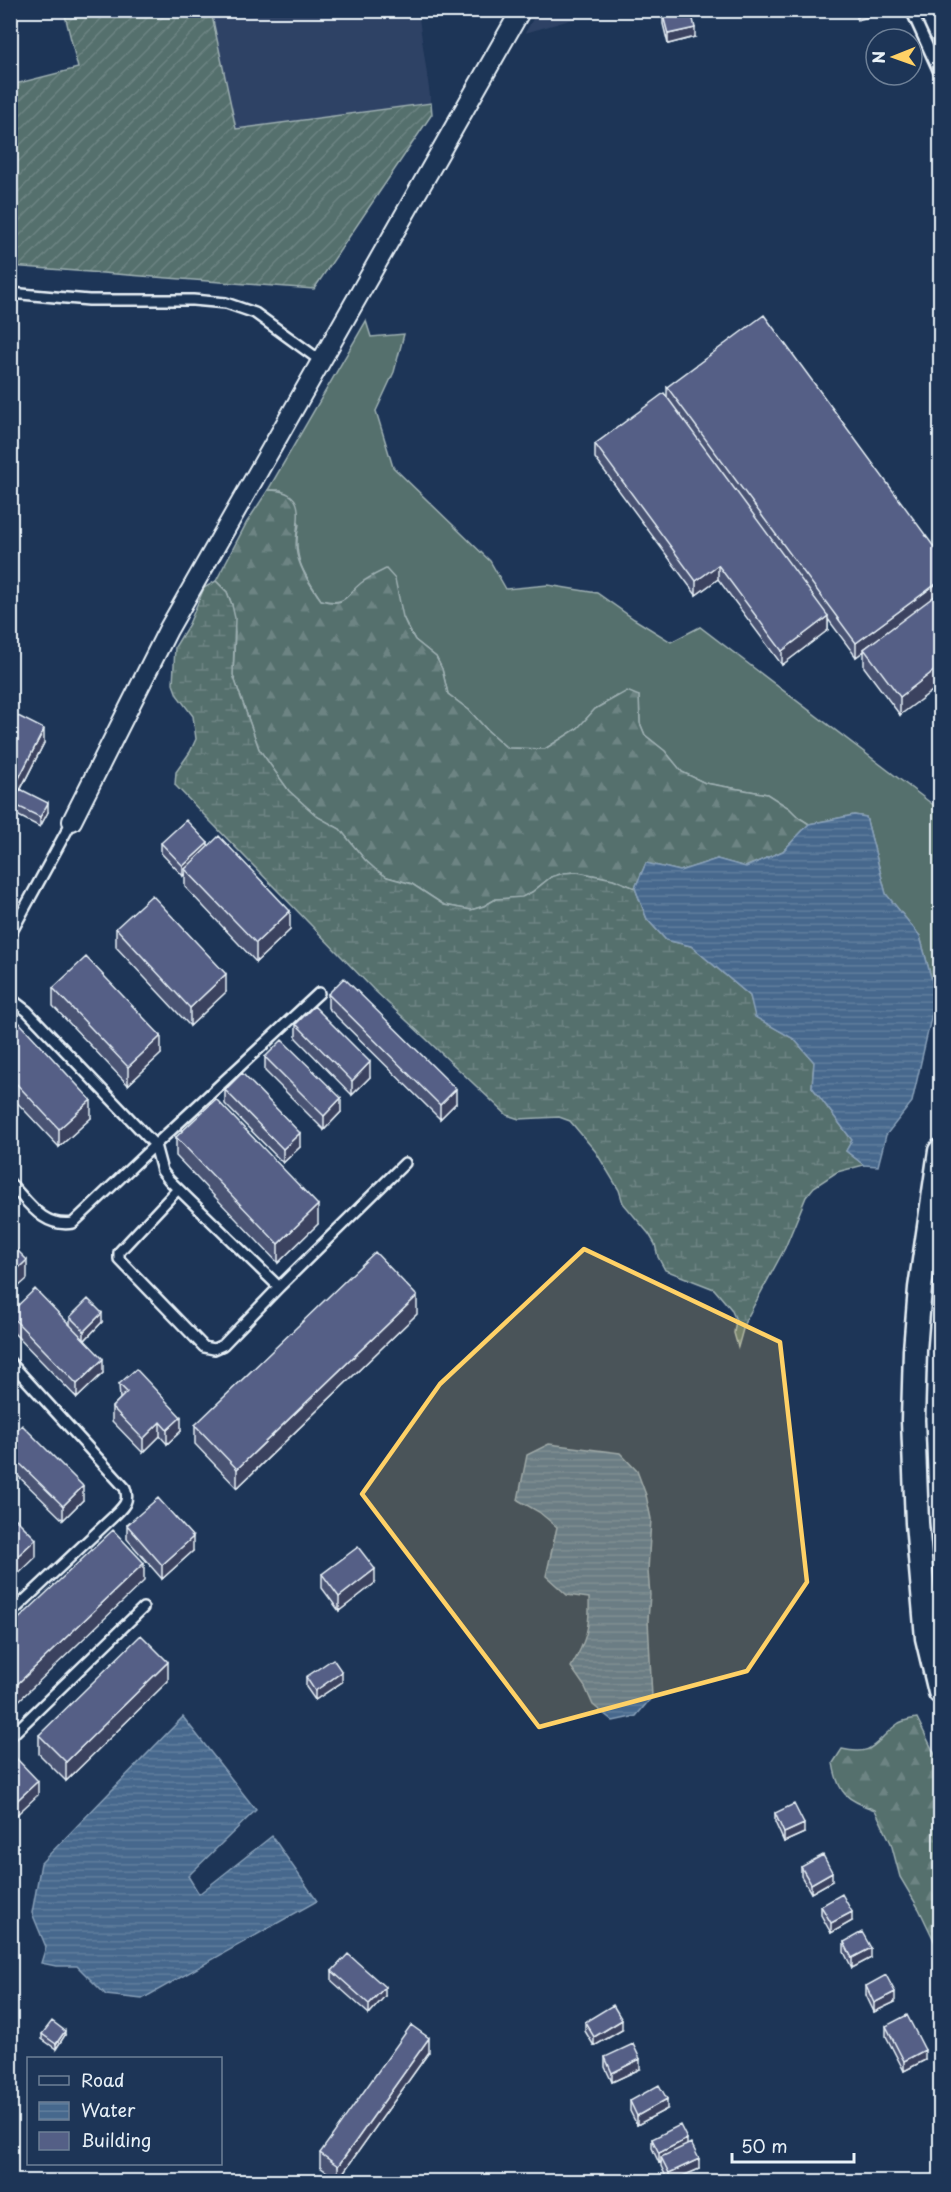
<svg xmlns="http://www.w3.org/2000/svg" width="951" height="2192" viewBox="0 0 951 2192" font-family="'Playpen Sans',sans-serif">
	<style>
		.built { fill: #2e4265 }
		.grass { fill: #556f6d; stroke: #9eb0b2; stroke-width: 1.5 }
		.forest { fill: url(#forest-firs); stroke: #9eb0b2; stroke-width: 1.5 }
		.wetland { fill: url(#wetland-marsh); stroke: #9eb0b2; stroke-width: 1.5 }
		.garden { fill: url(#garden-furrows); stroke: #9eb0b2; stroke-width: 1.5 }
		.water { fill: url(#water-rules); stroke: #879fb8; stroke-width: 1.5 }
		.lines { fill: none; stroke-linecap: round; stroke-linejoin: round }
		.service-casing { stroke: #e8f1f8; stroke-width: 14 }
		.minor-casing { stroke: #e8f1f8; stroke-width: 22 }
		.tertiary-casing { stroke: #e8f1f8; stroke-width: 27 }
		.service { stroke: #1d3557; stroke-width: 9 }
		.minor { stroke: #1d3557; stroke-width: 18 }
		.tertiary { stroke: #1d3557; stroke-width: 22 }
		.wall { fill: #485273; stroke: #e8f1f8; stroke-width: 1.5 }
		.shaded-wall { fill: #3b425e; stroke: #e8f1f8; stroke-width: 1.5 }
		.building { fill: #545f86; stroke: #e8f1f8; stroke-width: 1.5 }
		.marked { fill: #ffd166; fill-opacity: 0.2; stroke: #ffd166; stroke-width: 4.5; stroke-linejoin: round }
	</style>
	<defs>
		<pattern id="forest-firs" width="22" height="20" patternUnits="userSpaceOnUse" patternTransform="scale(1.5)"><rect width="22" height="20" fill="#556f6d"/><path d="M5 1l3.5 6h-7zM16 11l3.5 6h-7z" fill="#6d8483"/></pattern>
		<pattern id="wetland-marsh" width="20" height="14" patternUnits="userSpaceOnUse" patternTransform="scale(1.5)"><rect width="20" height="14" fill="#556f6d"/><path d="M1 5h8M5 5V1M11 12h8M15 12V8" fill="none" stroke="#6d8483"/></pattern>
		<pattern id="garden-furrows" width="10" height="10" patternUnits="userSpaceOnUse" patternTransform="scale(1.5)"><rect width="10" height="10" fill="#556f6d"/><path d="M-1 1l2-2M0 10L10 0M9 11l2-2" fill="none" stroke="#6d8483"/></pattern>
		<pattern id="water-rules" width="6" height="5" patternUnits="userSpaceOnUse" patternTransform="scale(1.5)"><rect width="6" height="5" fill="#46688d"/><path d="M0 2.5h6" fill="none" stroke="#617e9e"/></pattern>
	</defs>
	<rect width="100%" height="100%" fill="#1d3557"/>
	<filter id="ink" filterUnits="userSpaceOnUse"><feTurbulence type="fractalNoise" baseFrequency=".0167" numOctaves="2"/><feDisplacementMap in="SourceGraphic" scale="12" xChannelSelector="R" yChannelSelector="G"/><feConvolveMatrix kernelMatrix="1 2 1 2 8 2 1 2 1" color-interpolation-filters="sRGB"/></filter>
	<g filter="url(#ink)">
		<path class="built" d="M538 10H601V11L525 33Z
			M211 11H418L431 103 235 129Z"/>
		<path class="grass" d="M366 321 371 337 404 334 394 372 376 411 393 467 490 561 506 589 548 585 597 593 634 619 671 642 700 627 940 810V977L936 996 920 936 886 894 866 817 854 815 809 824 798 817 789 808 767 794 705 783 682 772 665 751 645 735 640 723 639 696H616L595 709 578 728 545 749 507 748 487 730 469 710 448 694 442 669 436 657 415 640 403 617 354 590C344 602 337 604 321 600 303 573 292 557 299 524L281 490H268Z"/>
		<path class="forest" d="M268 490C316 490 291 529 297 554 301 571 311 586 321 600 346 607 344 597 361 583 369 577 378 573 386 569L395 579 403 617 408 628 415 640 436 657 442 669 448 694 469 710 487 730 507 748 545 749 578 728 595 709 627 691 639 696 640 723 645 735 665 751 682 772 705 783 767 794 789 808 798 817 809 824 783 851 745 867 717 859 680 871 646 863 635 888 613 879 578 872 564 873 551 877 532 892 521 898 496 899 484 906 471 910 444 905 412 884 387 877 375 869 365 860 340 829 318 817 289 791 259 749 233 675 235 633 232 605 227 592 216 581 247 522Z
			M917 1718 940 1765V1953L919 1909 900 1877 891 1843 875 1810C847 1800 838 1794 833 1763L842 1749C877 1757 874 1740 899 1723 904 1720 911 1719 917 1718Z"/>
		<path class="wetland" d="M216 581 227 592 232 605 235 618 233 675 259 749 289 791 318 817 340 829 365 860 375 869 387 877 412 884 444 905 471 910 484 906 496 899 522 897 532 892 551 877 564 873 577 872 613 879 635 888 647 919 666 940 691 946 750 996 756 1017 794 1039 814 1062 812 1087 852 1140 846 1151 864 1165 837 1172 814 1187 806 1197 785 1248 745 1322 738 1347 734 1333 736 1320 731 1309 714 1289 665 1270 658 1257 655 1244 649 1234 623 1203 619 1190 596 1152 570 1121 559 1117 519 1119 507 1115 373 989 175 785 176 772 190 752 196 739 193 716 177 695 173 684 175 647 189 624 204 588Z"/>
		<path class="garden" d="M64 11H211L236 129 431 103 432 114 314 289 11 266V85L78 68Z"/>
		<path class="water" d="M854 815 866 817 886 894 920 936 936 996 912 1102 886 1135 878 1166 864 1165 846 1151 852 1140 812 1087 814 1062 794 1039 755 1017 750 996 691 946 666 940 647 919 635 888 646 863 680 871 717 859 746 867 783 851 809 824Z
			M549 1444 620 1453 637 1471 646 1495 651 1519 648 1571 650 1595 648 1620 652 1697 636 1716 613 1721 593 1705 585 1687 571 1667C586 1641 590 1629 589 1598L567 1595 546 1576 557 1527 539 1512 518 1500 527 1455Z
			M183 1717 256 1810 188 1876 199 1894 272 1836 317 1901 142 1999 106 1995 77 1966H56L41 1963 46 1947 32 1913 41 1863Z
			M11 1908H13L15 1957 11 1961Z"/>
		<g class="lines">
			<g class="service-casing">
				<path id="service" d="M911 10 940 74
					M10 293 89 300H193L226 303 255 313 321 361
					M10 935 72 821
					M10 998 27 1011 155 1145 319 993
					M155 1145 162 1171 169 1180 279 1287 405 1163
					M10 1183C29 1203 43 1228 73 1223L155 1145
					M178 1189 119 1252V1259L204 1347 214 1349 223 1345 279 1287
					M10 1362 125 1488C130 1502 123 1507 114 1516L10 1614
					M10 1378V1389
					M10 1737 143 1608"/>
			</g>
			<g class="minor-casing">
				<path id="minor" d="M72 821 168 630 521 10"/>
			</g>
			<g class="tertiary-casing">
				<path id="tertiary" d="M940 1151 920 1288 915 1350 913 1420 917 1523 927 1638 940 1692"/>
			</g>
			<use href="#service" class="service"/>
			<use href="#minor" class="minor"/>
			<use href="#tertiary" class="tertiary"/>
		</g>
		<path class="wall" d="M663 15 695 37 668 44 663 24Z
			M667 387 940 555 900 715 864 667V651L856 657 828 619V630L782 665 718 579 696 595 595 458V444L667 398Z
			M10 712 44 743 21 789 48 812 40 827 13 813V804L16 796 10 793Z
			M161 843 208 847 290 930 256 962 185 887V874L183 876 161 853Z
			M116 928 226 992 190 1026 116 947Z
			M53 988 161 1054 128 1085 53 1006Z
			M328 994 456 1103 440 1119 328 1008Z
			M10 1024 91 1118 59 1147 10 1095Z
			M296 1024 370 1077 352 1095 296 1038Z
			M265 1057 341 1112 324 1130 265 1071Z
			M225 1090 300 1147 283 1163 225 1104Z
			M176 1137 318 1224 278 1263 176 1156Z
			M10 1313 70 1325V1317L102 1322 85 1340 103 1373 77 1398 10 1329Z
			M417 1314 237 1488 195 1444V1425Z
			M119 1384 181 1431 167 1444 160 1436 143 1453 112 1421V1407L120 1399Z
			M10 1437 83 1500 63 1520 10 1468Z
			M127 1525 193 1551 162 1579 127 1539Z
			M322 1574 375 1583 339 1611 322 1588Z
			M306 1677 342 1682 315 1700 306 1687Z
			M168 1681 66 1781 39 1754V1735Z
			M775 1813 804 1833 784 1842 775 1822Z
			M801 1867 832 1881 811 1893 801 1876Z
			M821 1906 852 1921 831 1933 821 1915Z
			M844 1942 871 1958 852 1968 844 1952Z
			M332 1971 385 1996 369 2014 332 1981Z
			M866 1986 895 2002 874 2012 866 1995Z
			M585 2022 622 2030 594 2046 585 2031Z
			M886 2026 925 2060 904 2071 886 2036Z
			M42 2034 65 2035 56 2049 42 2039Z
			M429 2052 338 2180 320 2167V2153Z
			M605 2057 640 2069 612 2082 605 2067Z
			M630 2101 667 2109 637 2125 630 2111Z
			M652 2139 687 2145 699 2169 671 2181H668L661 2166V2162L659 2163 652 2148Z"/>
		<path class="shaded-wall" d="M877 10V15L857 20V15Z
			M695 28V37L668 44V34Z
			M718 565V579L696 595V581Z
			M940 581V595L864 649V651L856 657V643Z
			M828 616V630L782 665V651Z
			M940 666V685L900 715V697Z
			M44 729V743L17 796V782Z
			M48 803V812L40 827V817Z
			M208 843V853L185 869V874L183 876V866Z
			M290 911V930L256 962V943Z
			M226 974V992L190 1026V1008Z
			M161 1036V1054L128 1085V1067Z
			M370 1062V1077L352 1095V1081Z
			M456 1089V1103L440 1119V1105Z
			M341 1098V1112L324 1130V1116Z
			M91 1100V1118L59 1147V1129Z
			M300 1133V1147L283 1163V1149Z
			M318 1205V1224L278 1263V1244Z
			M27 1260V1279L10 1294V1276Z
			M417 1296V1314L237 1488V1469Z
			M102 1313V1322L84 1341V1331Z
			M103 1359V1373L77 1398V1384Z
			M181 1417V1431L167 1444V1430Z
			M160 1422V1436L143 1453V1439Z
			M83 1486V1500L63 1520V1506Z
			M193 1537V1551L162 1579V1565Z
			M36 1539V1557L10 1582V1563Z
			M144 1563V1581L10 1709V1691Z
			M375 1569V1583L339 1611V1597Z
			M168 1662V1681L66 1781V1762Z
			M342 1672V1682L315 1700V1691Z
			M38 1781V1795L10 1821V1807Z
			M804 1824V1833L784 1842V1833Z
			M832 1872V1881L811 1893V1884Z
			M852 1912V1921L831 1933V1923Z
			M871 1948V1958L852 1968V1958Z
			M385 1987V1996L369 2014V2004Z
			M895 1992V2002L874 2012V2003Z
			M622 2020V2030L594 2046V2037Z
			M65 2031V2035L56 2049V2044Z
			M429 2038V2052L338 2180V2166Z
			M925 2050V2060L904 2071V2061Z
			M640 2059V2069L612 2082V2073Z
			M667 2099V2109L637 2125V2116Z
			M687 2139V2149L661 2157V2162L659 2163V2153Z
			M699 2159V2169L671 2181H669V2173Z"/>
		<path class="building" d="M679 10H691L695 28 668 34 663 15Z
			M856 10H876L857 15Z
			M764 315 940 555V581L856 643 667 387Z
			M664 393 828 616 782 651 718 565 696 581 595 444Z
			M940 592V666L900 697 864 649Z
			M10 712 44 729 17 782 10 779Z
			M20 789 48 803 40 817 13 804Z
			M186 820 208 843 183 866 161 843Z
			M219 836 290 911 256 943 185 869Z
			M152 895 226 974 190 1008 116 928Z
			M86 957 161 1036 128 1067 53 988Z
			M344 978 456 1089 440 1105 328 994Z
			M314 1006 370 1062 352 1081 296 1024Z
			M16 1019 91 1100 59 1129 10 1077V1024Z
			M282 1040 341 1098 324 1116 265 1057Z
			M242 1073 300 1133 283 1149 225 1090Z
			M216 1099 318 1205 278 1244 176 1137Z
			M10 1243 27 1260 10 1276Z
			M375 1252 417 1296 237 1469 195 1425Z
			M35 1289 103 1359 77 1384 10 1315V1313Z
			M88 1299 102 1313 84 1331 70 1317Z
			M136 1369 181 1417 167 1430 160 1422 143 1439 112 1407 127 1392 119 1384Z
			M22 1425 83 1486 63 1506 10 1454V1437Z
			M158 1498 193 1537 162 1565 127 1525Z
			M10 1513 36 1539 10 1563Z
			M113 1530 144 1563 10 1691V1627Z
			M358 1547 375 1569 339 1597 322 1574Z
			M141 1635 168 1662 66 1762 39 1735Z
			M333 1659 342 1672 315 1691 306 1677Z
			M15 1757 38 1781 10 1807V1762Z
			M794 1804 804 1824 784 1833 775 1813Z
			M823 1855 832 1872 811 1884 801 1867Z
			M842 1894 852 1912 831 1923 821 1906Z
			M862 1932 871 1948 852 1958 844 1942Z
			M348 1954 385 1987 369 2004 332 1971Z
			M886 1975 895 1992 874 2003 866 1986Z
			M613 2005 622 2020 594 2037 585 2022Z
			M907 2015 925 2050 904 2061 886 2026Z
			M52 2021 65 2031 56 2044 42 2034Z
			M411 2025 429 2038 338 2166 320 2153Z
			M633 2044 640 2059 612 2073 605 2057Z
			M659 2085 667 2099 637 2116 630 2101Z
			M680 2125 687 2139 659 2153 652 2139Z
			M691 2143 699 2159 669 2173 661 2157Z
			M303 2178 307 2181H300Z"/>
	</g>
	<path class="marked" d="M584 1249 780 1342 807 1582 747 1671 539 1727 362 1494 440 1384Z"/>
	<rect width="951" height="2192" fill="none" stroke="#1d3557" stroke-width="36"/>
	<rect x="18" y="18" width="915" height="2156" fill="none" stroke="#e8f1f8" stroke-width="2" filter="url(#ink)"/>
	<rect x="27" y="2057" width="195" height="108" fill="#1d3557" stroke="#6e8097" stroke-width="1.5"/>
	<rect x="39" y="2076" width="30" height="9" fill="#1d3557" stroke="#6e8097" stroke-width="1.5"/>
	<text x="81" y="2087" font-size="18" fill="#e8f1f8">Road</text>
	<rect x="39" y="2102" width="30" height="18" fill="url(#water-rules)" stroke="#6e8097" stroke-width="1.5"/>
	<text x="81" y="2117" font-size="18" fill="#e8f1f8">Water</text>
	<rect x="39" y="2132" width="30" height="18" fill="#545f86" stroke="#6e8097" stroke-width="1.5"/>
	<text x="81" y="2147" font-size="18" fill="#e8f1f8">Building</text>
	<g transform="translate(894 57) rotate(269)"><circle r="28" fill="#1d3557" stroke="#6e8097" stroke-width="1.5"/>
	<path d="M0-4.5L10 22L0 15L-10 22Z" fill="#ffd166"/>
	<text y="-9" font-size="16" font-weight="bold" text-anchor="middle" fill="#e8f1f8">N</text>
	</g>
	<path d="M732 2153v9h122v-9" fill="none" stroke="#e8f1f8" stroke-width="3"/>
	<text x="741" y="2153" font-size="18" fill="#e8f1f8" stroke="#1d3557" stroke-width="4.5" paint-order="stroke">50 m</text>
</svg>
